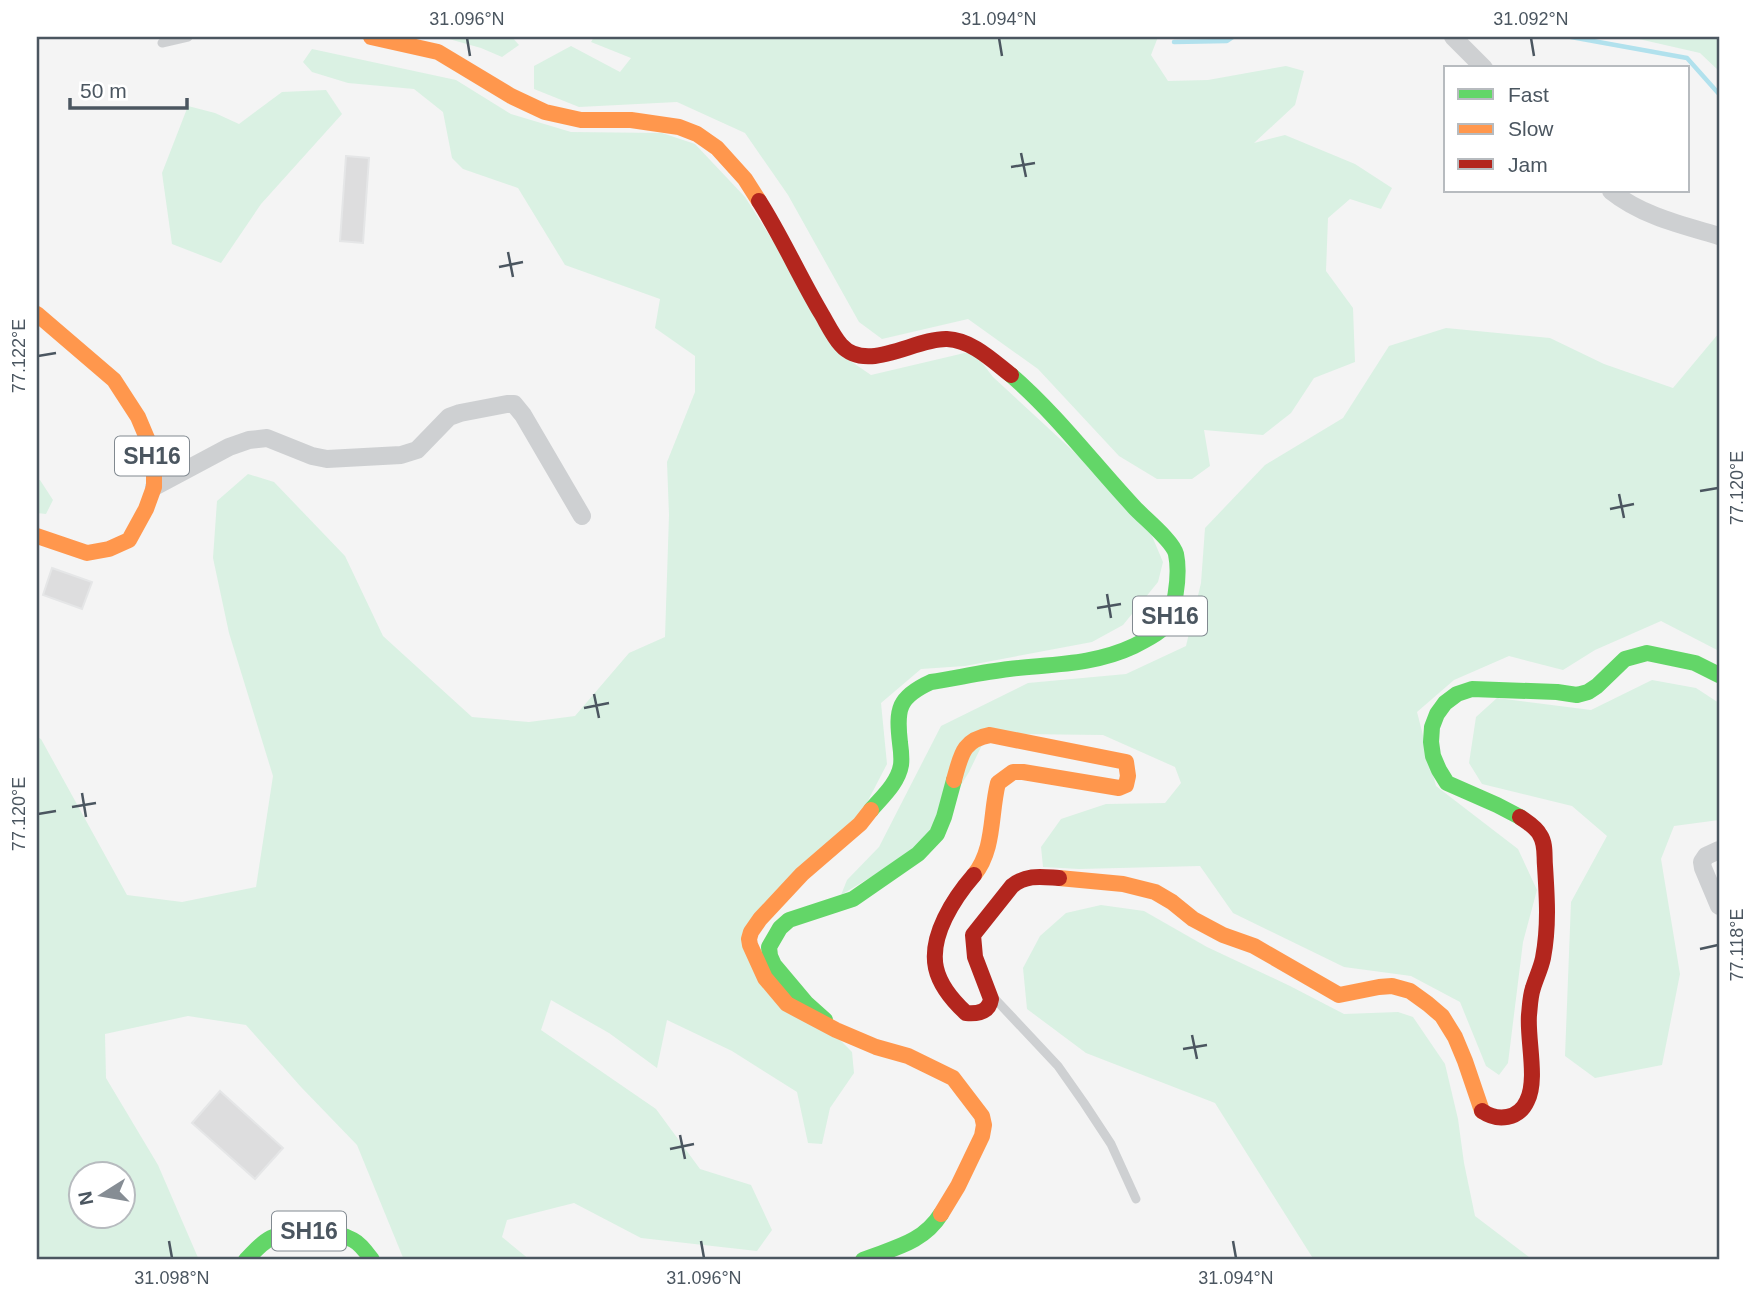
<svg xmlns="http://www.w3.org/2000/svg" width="1756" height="1297" viewBox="0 0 1756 1297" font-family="Helvetica,sans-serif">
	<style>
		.green { fill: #daf1e3; fill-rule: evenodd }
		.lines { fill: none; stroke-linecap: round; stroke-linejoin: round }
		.stream { stroke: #b1e1ed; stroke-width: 4.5 }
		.building { fill: #ddddde; stroke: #e5e6e7; stroke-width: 2 }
		.lane { stroke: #ced0d2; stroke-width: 9 }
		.street { stroke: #ced0d2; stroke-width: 18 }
		.fast { stroke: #63d668; stroke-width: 16 }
		.slow { stroke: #ff974d; stroke-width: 16 }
		.jam { stroke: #b3261e; stroke-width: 16 }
		.ticks { fill: none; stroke: #4b5660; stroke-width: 2.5 }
		.labels { text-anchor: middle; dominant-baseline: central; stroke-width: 6; stroke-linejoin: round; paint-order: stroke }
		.shield { fill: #fff; stroke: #818990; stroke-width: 2 }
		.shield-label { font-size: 23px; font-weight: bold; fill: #4b5660 }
		.neatline { fill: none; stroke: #4b5660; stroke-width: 2.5 }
		.ticks-label { font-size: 18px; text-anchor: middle; fill: #4b5660 }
	</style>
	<rect width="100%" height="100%" fill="#f4f4f4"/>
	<path class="green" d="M442 37H512L519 45 502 57 481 48Z
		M594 37H1158L1151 55 1168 81 1208 80 1286 66 1304 71 1295 105 1254 143 1285 135 1355 164 1392 188 1381 209 1350 199 1328 218 1326 271 1353 308 1355 362 1314 378 1291 413 1263 435 1204 430 1210 466 1192 479H1157L1119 456 1038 369 968 319 882 339 859 322 788 195 745 133 677 102 579 107 534 89V66L571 46 620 72 631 58 591 42Z
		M1630 37H1719V71L1700 53Z
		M312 49 456 80 511 114 571 132 662 133 695 144 745 197 849 360 871 375 973 351 993 377 1085 462 1149 529 1163 562 1158 582 1123 625 1092 642 965 666 921 669 881 703 887 764 860 816 742 941 852 1052 854 1073 830 1108 822 1144 808 1143 797 1092 732 1051 667 1020 657 1068 609 1033 551 1000 541 1030 656 1109 700 1169 751 1185 772 1230 757 1251 641 1238 574 1203 507 1220 502 1237 530 1260H404L357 1145 301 1087 246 1025 188 1016 105 1034 106 1078 158 1165 199 1260H37V737L41 739 127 895 182 902 256 887 273 776 229 633 213 558 217 501 248 474 274 482 345 556 383 636 472 717 529 722 575 716 629 653 665 637 669 515 667 462 695 392V356L655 328 660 299 565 265 518 188 463 169 452 158 443 112 414 89 348 83 312 72 303 62ZM80 1174H122V1216H80Z
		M326 90 342 114 261 204 221 263 172 244 162 173 188 106 215 113 239 124 282 92Z
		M1446 328 1550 338 1604 364 1673 388 1719 333V651L1661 621 1595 650 1563 670 1509 656 1454 680 1417 712 1436 786 1518 849 1537 890 1523 942 1508 1063 1499 1075 1486 1066 1460 1002 1411 976 1344 967 1233 913 1200 866 1079 869 1043 867 1041 847 1061 819 1106 804 1165 803 1181 783 1175 767 1103 735 1013 734 982 745 969 772 924 845 841 895 847 880 879 847 941 726 1028 683 1126 674 1186 646 1201 583 1205 528 1265 465 1343 418 1389 346Z
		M37 480H40L53 500 46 514 37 513Z
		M1652 680 1696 688 1719 703V820L1674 826 1661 859 1680 974 1662 1065 1595 1078 1565 1056 1571 902 1607 836 1572 806 1482 784 1469 763 1476 717 1497 698 1591 710Z
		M1101 905 1144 911 1207 947 1290 986 1344 1014 1398 1012 1413 1017 1445 1064 1458 1119 1464 1163 1475 1216 1533 1260H1314L1215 1103 1086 1053 1027 1009 1023 968 1040 936 1066 913Z"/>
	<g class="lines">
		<path class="stream" d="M1571 37 1687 58 1719 94
			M1174 42 1227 41 1233 37"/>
	</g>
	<path class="building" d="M346 156 369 158 363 243 340 241Z
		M52 568 92 582 82 609 43 595Z
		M220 1091 283 1148 255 1179 192 1123Z"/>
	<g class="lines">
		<path class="lane" d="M162 43 188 37
			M996 1000 1058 1066 1084 1103 1111 1144 1136 1199"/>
		<path class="street" d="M1453 37 1484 68
			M1611 191C1642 216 1682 225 1719 236
			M154 487 229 447 249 440 267 438 312 456 327 459 401 455 417 450 449 417 460 413 507 404H514L523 415 582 516
			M1719 850 1706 856 1702 862 1703 868 1719 906"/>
		<path class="fast" d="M871 810C882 797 898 783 901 765 902 757 901 750 900 743 896 709 898 697 931 682 957 678 983 672 1009 669 1052 664 1094 665 1134 646 1142 642 1154 636 1161 630 1176 616 1180 573 1176 554 1173 541 1144 518 1134 507 1093 463 1057 415 1011 375
			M1520 817 1497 805 1447 783 1439 770 1433 756 1431 742 1432 727 1437 714 1445 703 1457 694 1472 689 1557 692 1577 695 1588 692 1597 686 1625 659 1647 653 1695 663 1719 675
			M825 1020 806 1003 774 965 770 956 769 947 780 928 789 920 853 899 918 854 937 834 944 817 954 780
			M246 1260C254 1252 261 1243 271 1238 294 1227 330 1228 353 1240 361 1244 367 1253 372 1260
			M863 1260C893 1248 923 1243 941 1214"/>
		<path class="slow" d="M371 37 438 52 511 96 545 112 581 120H631L679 127 697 134 717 148 745 179 759 201
			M37 314 114 380 138 417 149 443 154 467V487L146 509 129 540 109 549 87 553 37 536
			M954 780C961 756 962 740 990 735L1126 762 1128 776 1126 785 1119 788 1023 772H1013L998 783C990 814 995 849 974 875
			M871 810 860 824 802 874 760 919 751 932 749 939 750 945 765 978 787 1004 836 1030 876 1047 908 1056 953 1078 982 1116 984 1125 982 1136 958 1186 941 1214
			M1059 878 1123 884 1155 892 1172 902 1193 919 1223 935 1254 946 1339 995 1379 987 1392 986 1410 991 1428 1004 1442 1016 1455 1037 1465 1061 1482 1111"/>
		<path class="jam" d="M759 201C782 237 799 276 821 313 827 323 833 336 841 345 867 374 915 338 947 339 972 340 993 361 1011 375
			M974 875C954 898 929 936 936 968 940 986 953 1001 966 1013 978 1014 989 1012 991 999L975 957 973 935 1012 886C1027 874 1042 877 1059 878
			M1482 1111C1498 1122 1519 1119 1527 1101 1538 1080 1527 1039 1529 1015 1530 1006 1530 997 1533 988 1536 978 1541 968 1543 958 1549 927 1547 897 1545 866 1544 856 1546 844 1540 835 1536 827 1527 822 1520 817"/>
	</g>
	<path class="ticks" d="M467 38 470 56M999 38 1002 56M1531 38 1534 56M1021 153 1026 177M1011 167 1035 163M508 252 513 277M499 267 523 262M38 356 56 353M1700 491 1718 488M1619 494 1624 518M1610 509 1634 504M1107 594 1111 618M1097 608 1121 604M594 694 599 718M584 708 609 703M82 793 86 817M72 807 96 803M38 814 56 811M1700 949 1718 945M1192 1035 1197 1059M1183 1049 1207 1045M680 1135 685 1159M670 1149 694 1144M169 1241 172 1258M701 1241 704 1258M1233 1241 1236 1258"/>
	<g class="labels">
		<g class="shield">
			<rect x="115" y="436.5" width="74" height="39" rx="5"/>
			<rect x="1133" y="596.5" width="74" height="39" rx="5"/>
			<rect x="272" y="1211.5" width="74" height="39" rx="5"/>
		</g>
		<g class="shield-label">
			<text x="152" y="456">SH16</text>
			<text x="1170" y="616">SH16</text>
			<text x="309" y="1231">SH16</text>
		</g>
	</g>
	<rect width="1756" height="1297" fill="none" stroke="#ffffff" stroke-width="77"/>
	<rect x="1444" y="66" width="245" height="126" fill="#ffffff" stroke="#b7bbbf" stroke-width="2"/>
	<rect x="1458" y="89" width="35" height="10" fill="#63d668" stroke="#b7bbbf" stroke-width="2"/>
	<text x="1508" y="102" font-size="21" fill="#4b5660">Fast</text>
	<rect x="1458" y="124" width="35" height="10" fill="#ff974d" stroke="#b7bbbf" stroke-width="2"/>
	<text x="1508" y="136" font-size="21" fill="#4b5660">Slow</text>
	<rect x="1458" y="159" width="35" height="10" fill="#b3261e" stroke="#b7bbbf" stroke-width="2"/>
	<text x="1508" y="172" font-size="21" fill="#4b5660">Jam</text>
	<g transform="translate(102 1195) rotate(259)"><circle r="33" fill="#ffffff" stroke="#b7bbbf" stroke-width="2"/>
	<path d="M0-5L12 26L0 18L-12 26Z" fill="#868d94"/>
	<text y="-10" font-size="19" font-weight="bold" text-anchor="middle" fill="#4b5660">N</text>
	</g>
	<path d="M70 98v10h117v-10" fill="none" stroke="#4b5660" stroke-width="3.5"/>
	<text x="80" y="98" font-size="21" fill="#4b5660" stroke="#ffffff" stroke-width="5" paint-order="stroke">50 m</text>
	<rect x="38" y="38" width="1680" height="1220" class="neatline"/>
	<g class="ticks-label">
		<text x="467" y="25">31.096°N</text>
		<text x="999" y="25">31.094°N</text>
		<text x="1531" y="25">31.092°N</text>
		<text transform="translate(19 356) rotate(-90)" y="6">77.122°E</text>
		<text transform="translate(1737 488) rotate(-90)" y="6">77.120°E</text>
		<text transform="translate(19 814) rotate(-90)" y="6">77.120°E</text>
		<text transform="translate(1737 945) rotate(-90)" y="6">77.118°E</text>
		<text x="172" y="1284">31.098°N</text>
		<text x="704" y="1284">31.096°N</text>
		<text x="1236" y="1284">31.094°N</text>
	</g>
</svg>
